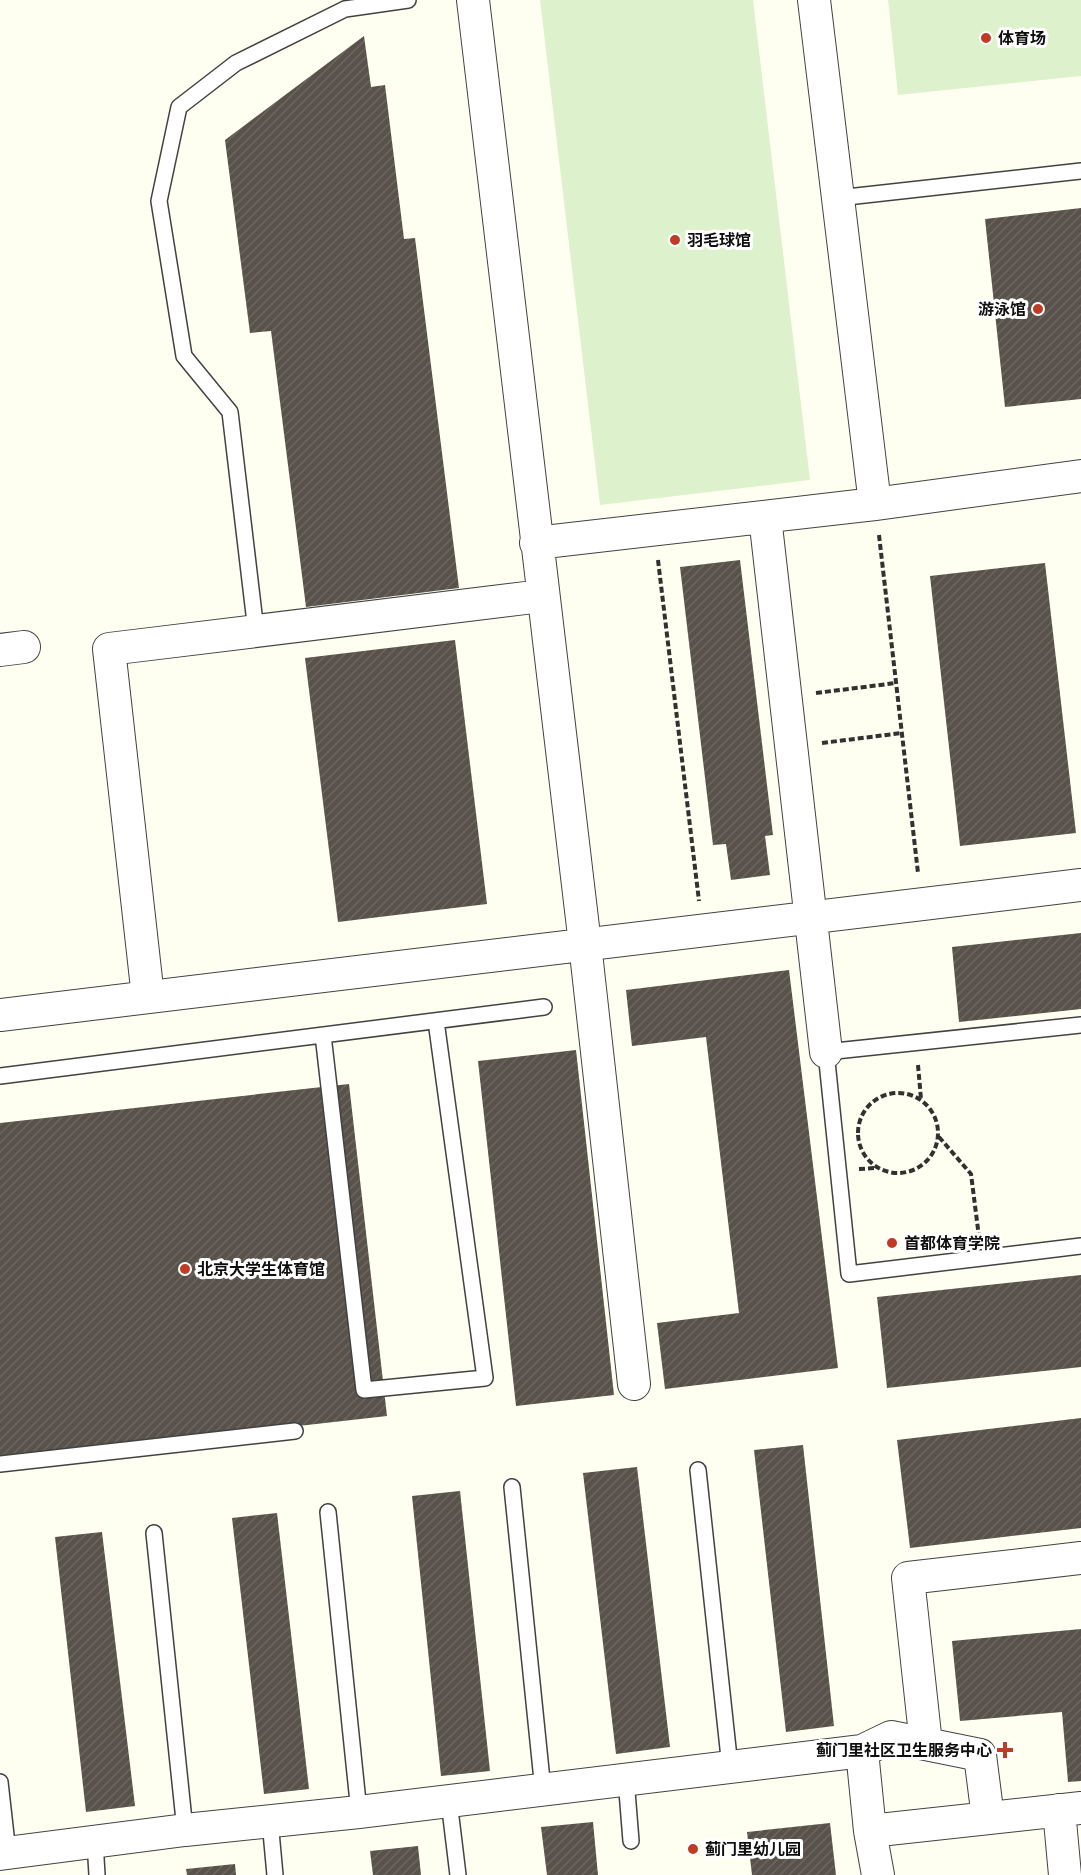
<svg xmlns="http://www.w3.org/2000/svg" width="1081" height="1875" viewBox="0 0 1081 1875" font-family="'Crimson Pro','Noto Sans SC',serif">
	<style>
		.pitch { fill: #ddf1cc }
		.building { fill: url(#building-hatch) }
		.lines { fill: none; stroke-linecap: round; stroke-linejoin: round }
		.service-casing { stroke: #424242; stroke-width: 18 }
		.minor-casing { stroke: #424242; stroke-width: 34 }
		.path { stroke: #313131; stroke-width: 4; stroke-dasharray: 6 3; stroke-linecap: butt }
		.service { stroke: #fff; stroke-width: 15 }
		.minor { stroke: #fff; stroke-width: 32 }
		.poi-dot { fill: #c03b26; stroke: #fff; stroke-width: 2 }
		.labels { text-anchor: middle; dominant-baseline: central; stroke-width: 6; stroke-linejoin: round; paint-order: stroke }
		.poi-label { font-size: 16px; font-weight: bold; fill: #0f0f0f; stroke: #fff; text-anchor: start }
	</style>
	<defs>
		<pattern id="building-hatch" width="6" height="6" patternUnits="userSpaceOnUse" patternTransform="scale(1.5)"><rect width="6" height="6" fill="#58524b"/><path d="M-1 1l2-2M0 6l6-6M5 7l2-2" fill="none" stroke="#6b6661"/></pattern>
	</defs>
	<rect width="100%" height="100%" fill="#fffff1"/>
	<path class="pitch" d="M540 0H753L810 480 600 505Z
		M888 0H1081V76L898 95Z"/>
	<path class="building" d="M364 36 371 87 385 85 404 239 415 238 459 588 306 607 271 331 250 333 225 140Z
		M1081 208V399L1005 407 985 219Z
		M740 560 773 835 765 836 770 875 731 880 726 844 713 845 680 567Z
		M1045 563 1076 833 960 846 930 576Z
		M455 640 487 904 338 922 305 658Z
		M1081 933V1009L959 1022 952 947Z
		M789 970 838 1368 665 1389 657 1323 739 1313 706 1037 632 1046 626 990Z
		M576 1050 614 1395 516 1406 478 1061Z
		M349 1084 387 1416 0 1460V1123Z
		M1081 1275V1367L887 1388 877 1297Z
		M1081 1418V1528L910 1548 897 1440Z
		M803 1445 834 1726 786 1732 754 1450Z
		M637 1467 670 1747 616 1754 583 1473Z
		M460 1491 490 1771 441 1776 412 1496Z
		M277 1513 309 1789 264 1794 232 1518Z
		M102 1532 135 1806 86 1812 55 1537Z
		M1081 1629V1781L1068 1782 1062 1712 960 1721 952 1641Z
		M593 1822 598 1875H547L541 1827Z
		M830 1823 836 1875H752L747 1832Z
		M418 1846 421 1875H373L370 1851Z
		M235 1864 236 1875H187L186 1869Z"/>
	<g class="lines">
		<g class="service-casing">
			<path id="service" d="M838 198 1081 171
				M256 631 230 412 184 356 159 201 179 107 236 63 345 9 408 0
				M1081 1025 826 1052 849 1274 1081 1246
				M323 1035 364 1390 485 1378 436 1021
				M0 1076 544 1007
				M0 1464 295 1431
				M698 1470 730 1767
				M512 1487 543 1790
				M328 1512 359 1812
				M154 1533 185 1830
				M626 1779 631 1841
				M0 1782 8 1853
				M449 1801 458 1875
				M270 1821 275 1875
				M95 1841 97 1875"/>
		</g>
		<g class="minor-casing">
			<path id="minor" d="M473 0 585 944 634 1384
				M814 0 875 504
				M765 517 826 1052
				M536 543 875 504 1081 476
				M0 650 24 647
				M148 997 109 649 542 596
				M0 1015 1081 885
				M926 1744 908 1578 1081 1558
				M862 1751 870 1831 878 1875
				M1059 1810 1065 1875
				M870 1831 1081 1808
				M0 1854 185 1830 359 1812 862 1751 891 1737 980 1755 988 1818"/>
		</g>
		<path class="path" d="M879 535 918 873
			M658 560 699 901
			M816 693 896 683
			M822 743 902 733
			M918 1065 921 1099
			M858 1133a40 40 0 1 1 80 0a40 40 0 1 1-80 0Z
			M939 1137 971 1174 979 1237
			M859 1169 876 1168"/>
		<use href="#service" class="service"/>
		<use href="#minor" class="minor"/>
	</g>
	<g class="poi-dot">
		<circle cx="986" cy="38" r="6"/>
		<circle cx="675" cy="240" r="6"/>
		<circle cx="1038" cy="309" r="6"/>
		<circle cx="892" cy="1243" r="6"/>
		<circle cx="185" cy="1269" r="6"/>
		<path d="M1002 1741h6v6h6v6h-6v6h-6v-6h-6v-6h6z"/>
		<circle cx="693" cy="1849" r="6"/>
	</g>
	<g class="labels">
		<g class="poi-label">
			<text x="998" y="38">体育场</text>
			<text x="687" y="240">羽毛球馆</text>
			<text x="1026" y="309" text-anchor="end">游泳馆</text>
			<text x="904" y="1243">首都体育学院</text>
			<text x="197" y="1269">北京大学生体育馆</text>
			<text x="992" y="1750" text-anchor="end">蓟门里社区卫生服务中心</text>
			<text x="705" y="1849">蓟门里幼儿园</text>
		</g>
	</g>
</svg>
